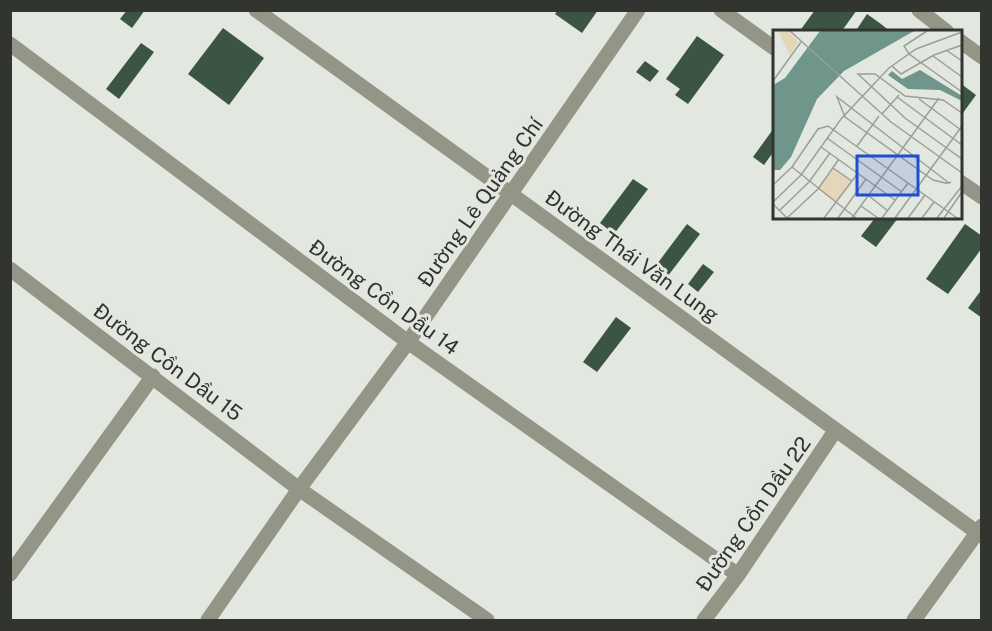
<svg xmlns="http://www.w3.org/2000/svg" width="992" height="631" viewBox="0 0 992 631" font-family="'Public Sans',sans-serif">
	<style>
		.building { fill: #3b5542 }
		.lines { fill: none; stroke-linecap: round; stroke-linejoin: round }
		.minor { stroke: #949587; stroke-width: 15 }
		.labels { text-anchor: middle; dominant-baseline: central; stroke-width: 6; stroke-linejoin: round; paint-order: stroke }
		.street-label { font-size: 21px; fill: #323430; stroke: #e2e7df }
		.inset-road { fill: none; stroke: #9c9f99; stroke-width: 1.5 }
		.view { fill: #1d4ed8; fill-opacity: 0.15; stroke: #1d4ed8; stroke-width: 3 }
		.inset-edge { fill: none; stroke: #323430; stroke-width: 3 }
	</style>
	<rect width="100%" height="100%" fill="#e2e7df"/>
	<path class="building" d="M127 10H145L132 28 120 19Z
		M558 10H598L582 33 555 14Z
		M815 10H857L841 32H821L818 29 816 32H799Z
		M867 14 881 24 891 32H855Z
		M223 28 264 58 229 105 188 74Z
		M697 36 724 55 688 104 675 95 680 89 666 79Z
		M141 43 154 52 119 99 106 89Z
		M645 61 659 71 650 82 636 72Z
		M960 83 976 95 960 117Z
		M774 128V151L764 165 753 157Z
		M633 179 648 189 614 234 600 223Z
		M875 218H898L876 247 861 236Z
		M687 224 700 234 664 281 651 272Z
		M965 224 982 236V248L948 294 926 279Z
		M703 264 714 272 698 292 688 284Z
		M982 289V318L968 308Z
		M616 317 631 328 597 372 583 362Z"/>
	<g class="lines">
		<path class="minor" d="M256 10 511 194 982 536
			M721 10 774 48
			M919 10 947 32
			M960 41 982 57
			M10 44 408 342 738 575
			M960 182 982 197
			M10 269 299 489 487 620
			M10 574 153 376
			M208 620 299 489 408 342 638 10
			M704 620 738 575 835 431
			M914 620 982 526"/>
	</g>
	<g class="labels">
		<g class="street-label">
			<text transform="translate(480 202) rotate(-55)">Đường Lê Quảng Chí</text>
			<text transform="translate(632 256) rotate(36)">Đường Thái Văn Lung</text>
			<text transform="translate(384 297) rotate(36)">Đường Cồn Dầu 14</text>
			<text transform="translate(168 362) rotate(37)">Đường Cồn Dầu 15</text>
			<text transform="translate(753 514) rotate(-55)">Đường Cồn Dầu 22</text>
		</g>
	</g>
	<g transform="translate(773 30)">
		<rect width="189" height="189" fill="#e2e7df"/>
		<path d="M5 1H15L25 11 17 25Z" fill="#e3d6b9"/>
		<path d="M60 138 79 151 63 173 45 159Z" fill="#e3d6b9"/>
		<path d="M47 1H141L71 41 44 69 18 127 7 140H0V55L12 48ZM147 40 189 66V71L167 60 135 59 115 45 119 41 129 49Z" fill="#70958a"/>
		<path class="inset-road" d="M17 1 118 92 189 143M154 1 131 16 136 24 189 62M173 20 189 31M160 26 189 47M119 36 128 44 161 25 189 15M0 51 28 12M124 67 189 115M146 69 188 100M189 83 170 70 132 66 102 44H85L132 88 189 129M109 84 126 65M54 108 129 162M84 116 106 86M48 117 122 170M19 137 83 188M60 138 79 151M176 153 64 67 72 87 160 150 172 153H176L178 152M0 155 19 137 45 99 55 96 184 188M96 166 115 181M0 172 28 145 68 89 116 38 143 19 189 2M0 174 14 188M88 176 105 188M6 181 36 152 57 123M14 188 45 159 66 129M51 188 85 143M65 188 93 149M79 188 166 68M109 188 135 153M122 188 189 96M135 188 152 165M149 188 161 172M164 188 189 156M171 188 189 162"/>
		<path class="view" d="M84 126H145V165H84Z"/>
		<rect width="189" height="189" class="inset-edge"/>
	</g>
	<rect width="992" height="631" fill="none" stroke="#323430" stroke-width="24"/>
</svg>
